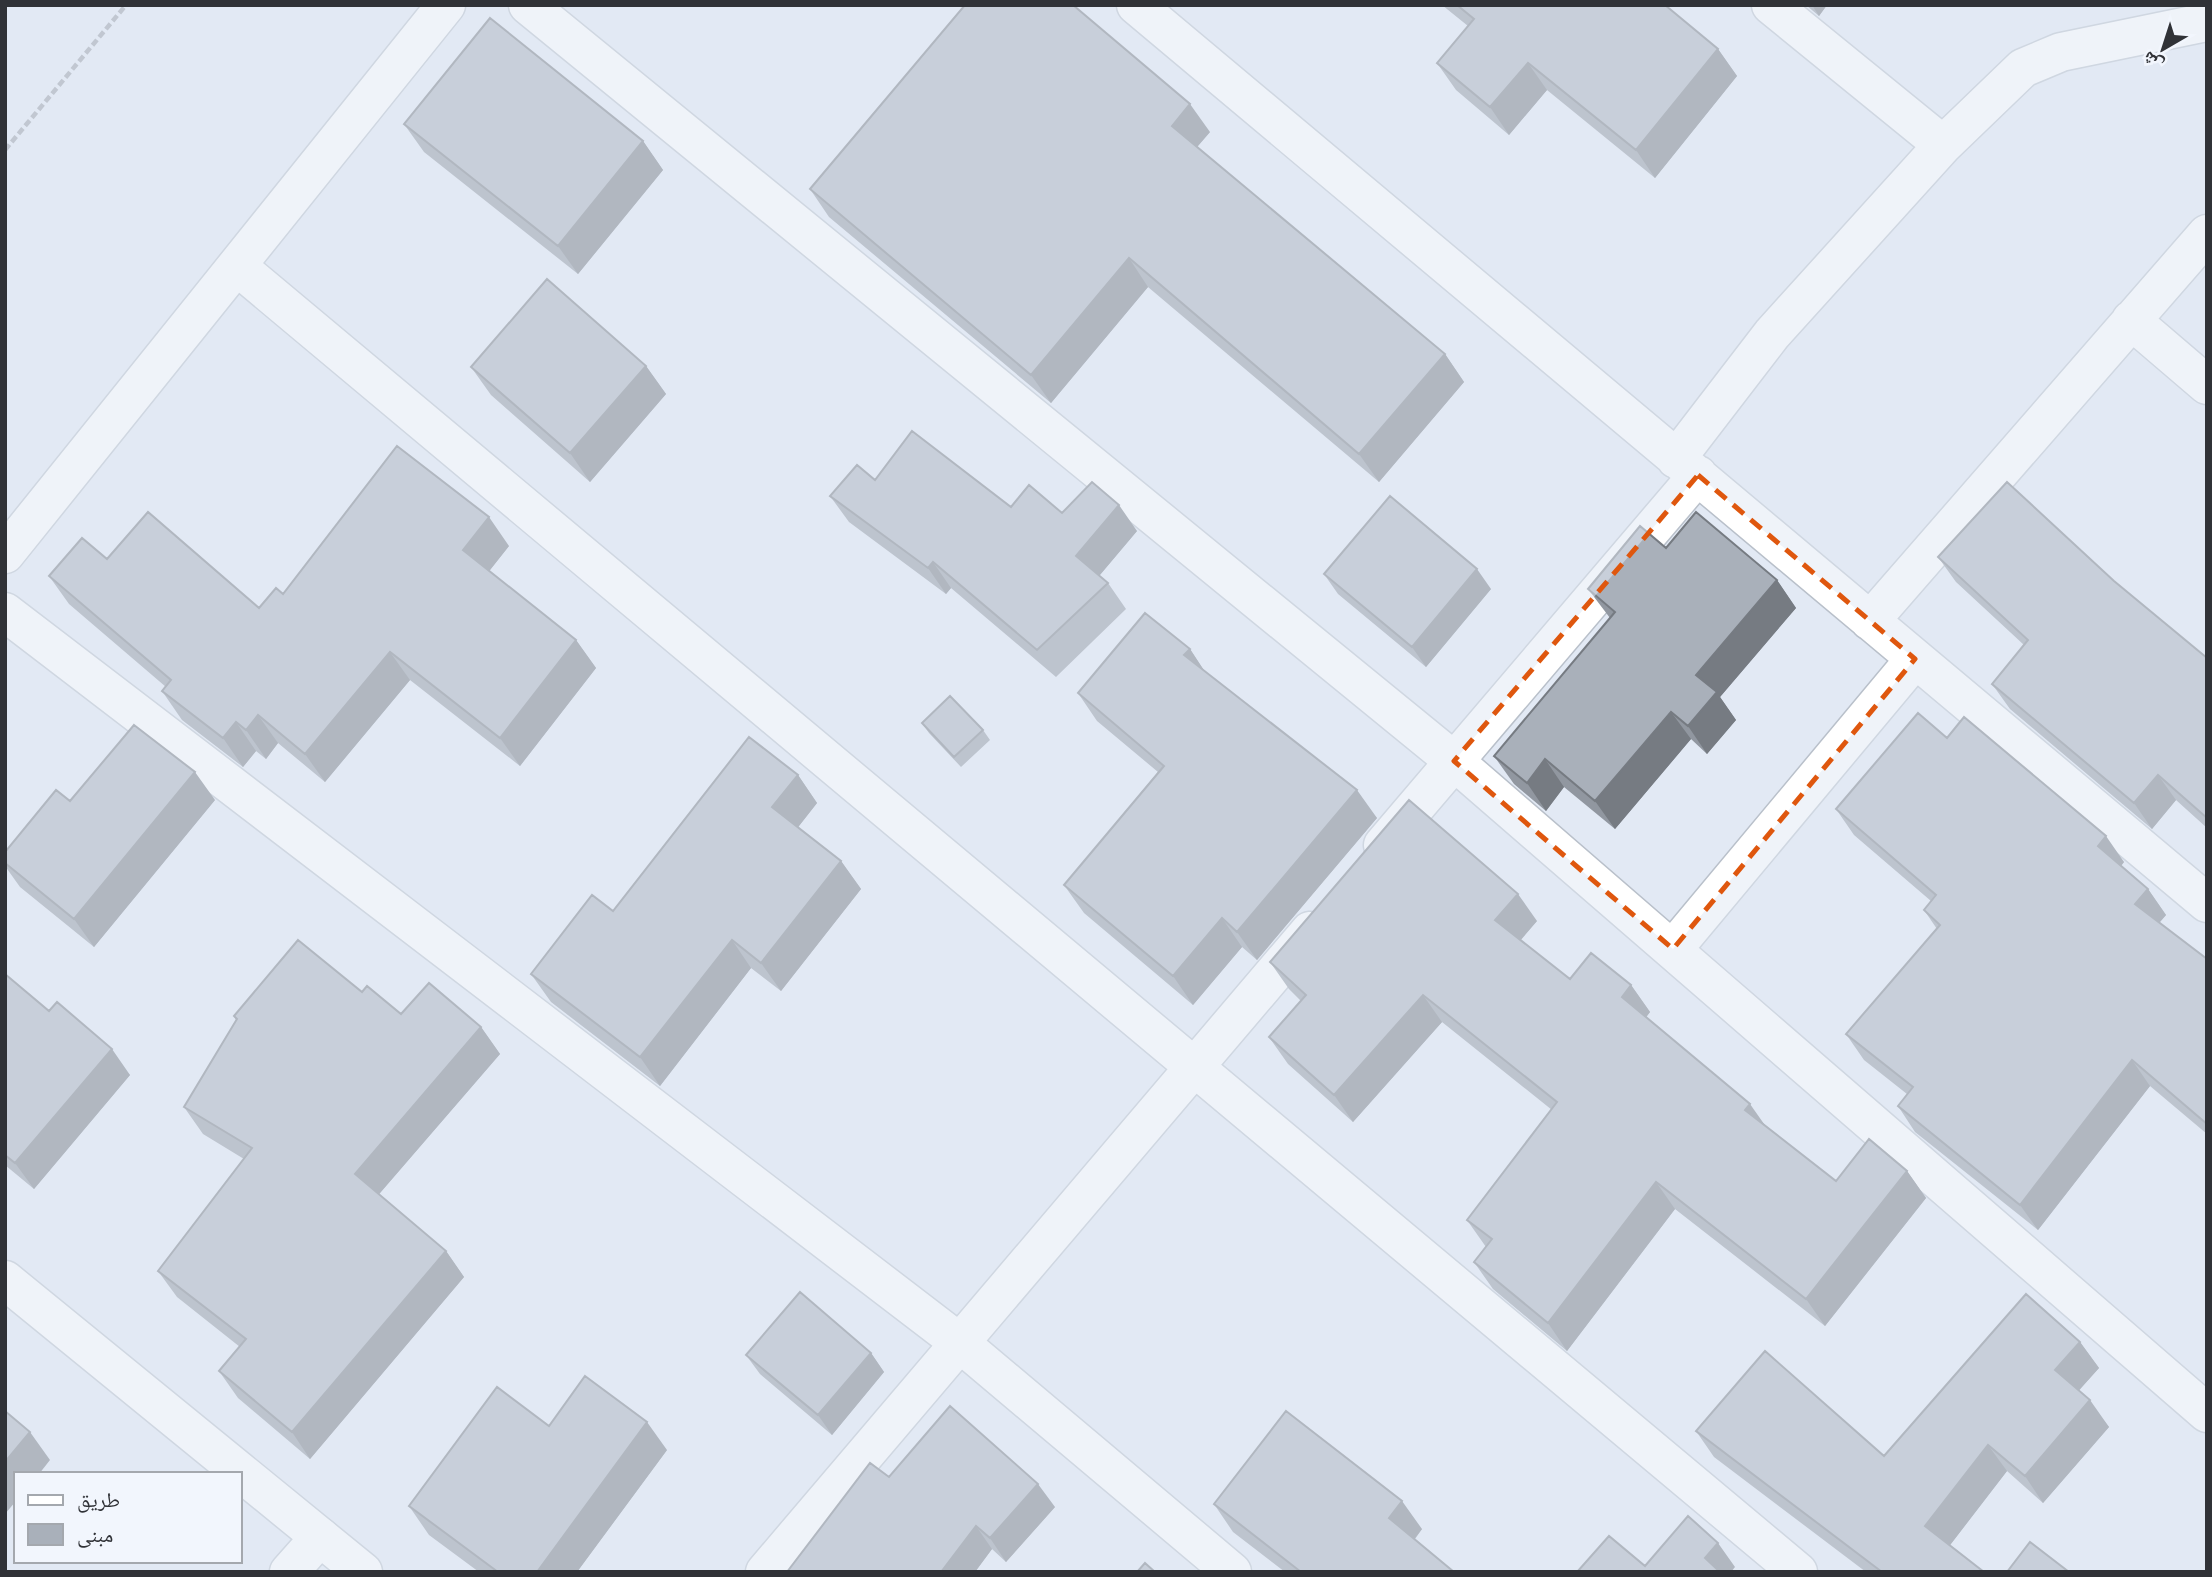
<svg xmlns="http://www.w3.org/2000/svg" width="2212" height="1577" viewBox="0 0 2212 1577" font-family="'Noto Serif','Noto Naskh Arabic',serif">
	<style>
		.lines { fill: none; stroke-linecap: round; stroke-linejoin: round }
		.street-casing { stroke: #b9c0ca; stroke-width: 41 }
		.secondary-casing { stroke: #b9c0ca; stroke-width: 41 }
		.path { stroke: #999ea6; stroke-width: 4.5; stroke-dasharray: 7 3.5; stroke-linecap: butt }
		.street { stroke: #fff; stroke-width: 38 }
		.secondary { stroke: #fff; stroke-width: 38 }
		.wall { fill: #9197a0 }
		.shaded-wall { fill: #767b82 }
		.building { fill: #a9b0ba; stroke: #767b82; stroke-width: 2 }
		.marked { fill: none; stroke: #df570e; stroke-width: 5; stroke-dasharray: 14 9; stroke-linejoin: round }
	</style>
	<rect width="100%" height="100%" fill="#e2e9f4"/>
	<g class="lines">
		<g class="street-casing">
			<path id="street" d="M528 5 1454 761 2207 1413
				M1136 5 2207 903
				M1771 5 1943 145
				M238 267 1798 1572
				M2131 320 2207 385
				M1676 459 1772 334 1943 145 2023 68 2061 52 2207 22
				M5 612 960 1343 1232 1572
				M1870 621 2207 234
				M1383 845 1698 475
				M1673 949 1915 659
				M289 1572 320 1537
				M765 1572 1310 931"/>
		</g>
		<g class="secondary-casing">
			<path id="secondary" d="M5 554 446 5
				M5 1280 363 1572"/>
		</g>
		<path class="path" d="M5 150 126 5"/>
		<use href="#street" class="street"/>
		<use href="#secondary" class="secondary"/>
	</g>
	<path class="wall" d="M1442 5H1665L1718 49 1737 76 1655 178 1547 90 1509 135 1456 90 1437 63 1468 26Z
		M1806 5H1827L1819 16Z
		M404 124 643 141 663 170 578 274 424 152Z
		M1210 132 1197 147 1445 354 1464 382 1379 482 1148 287 1051 403 829 217 810 189Z
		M646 366 666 394 590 482 491 395 471 367Z
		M875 480 1011 507 1062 513 1137 531 1099 576 1108 583 1126 609 1056 677 951 588 946 594 849 522 830 496Z
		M509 546 489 571 576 640 596 668 520 766 410 680 325 782 278 743 266 759 256 751 243 767 182 720 162 691 166 687 69 604 49 576 107 559 259 608 283 594Z
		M1666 548 1777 580 1796 608 1720 697 1736 720 1707 754 1691 739 1615 829 1564 787 1546 811 1514 784 1494 756 1610 618 1588 589Z
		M1938 557 2114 581 2207 658V828L2176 800 2152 829 2010 709 1992 684 2024 645 1956 582Z
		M1324 574 1491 589 1426 667 1338 594Z
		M1190 649 1205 672 1377 818 1257 960 1242 947 1193 1005 1084 913 1064 885 1158 772 1097 721 1078 693Z
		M922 723 983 730 990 740 961 767 929 733Z
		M1947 738 2124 862 2121 866 2148 889 2166 915 2159 923 2207 959V1134L2150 1086 2038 1230 1915 1132 1898 1106 1907 1094 1864 1060 1846 1034 1937 929 1924 910 1931 901 1854 835 1836 809Z
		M798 775 817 803 798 827 841 861 861 889 781 991 751 968 660 1086 551 1002 531 974 613 911Z
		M215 800 94 947 20 887 5 866V852Z
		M1537 921 1520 940 1570 979 1631 985 1650 1012 1646 1017 1766 1126 1836 1181 1907 1171 1926 1198 1825 1326 1675 1209 1567 1351 1493 1289 1474 1262 1486 1247 1467 1220 1552 1110 1442 1022 1353 1122 1288 1064 1269 1037 1301 1001 1289 989 1270 962Z
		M5 974 49 1011 130 1075 34 1189 5 1165Z
		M362 992 401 1014 481 1027 500 1054 379 1194 446 1251 464 1277 310 1459 238 1398 219 1371 240 1347 177 1297 158 1271 244 1159 203 1134 184 1107 236 1020 234 1016Z
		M2080 1342 2099 1368 2079 1390 2109 1427 2043 1503 2007 1471 1950 1545 1984 1572H1866L1714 1457 1696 1431 1884 1456Z
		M871 1353 884 1372 832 1435 760 1374 746 1355Z
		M667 1450 577 1572H479L429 1535 409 1506Z
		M889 1477 1055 1507 1006 1562 992 1549 975 1572H787Z
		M1214 1504 1422 1529 1415 1539 1454 1572H1285L1233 1532Z"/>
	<path class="shaded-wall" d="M1812 5H1827L1819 16Z
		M1718 49 1737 76 1655 178 1636 150Z
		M1528 63 1547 90 1509 135 1490 107Z
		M1190 104 1210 132 1191 154 1172 126Z
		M643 141 663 170 578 274 558 246Z
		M1129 258 1148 287 1051 403 1031 375Z
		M1445 354 1464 382 1379 482 1359 454Z
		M646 366 666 394 590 482 570 453Z
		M1119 505 1137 531 1094 582 1076 556Z
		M489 517 509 546 483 579 463 550Z
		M933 562 951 588 946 594 928 568Z
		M1477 569 1491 589 1426 667 1412 647Z
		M1777 580 1796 608 1720 697 1736 720 1707 754 1688 726 1696 675Z
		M576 640 596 668 520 766 500 738Z
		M1190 649 1209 678 1184 655Z
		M390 652 410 680 325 782 305 754Z
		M1671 712 1691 739 1615 829 1595 801Z
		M258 715 278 743 266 759 246 730Z
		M236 722 256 751 243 767 223 738Z
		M1545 759 1564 787 1546 811 1527 783Z
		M195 772 215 800 94 947 74 919Z
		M798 775 817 803 792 835 772 807Z
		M2158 775 2176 800 2152 829 2134 803Z
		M1357 790 1377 818 1257 960 1237 932Z
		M2106 836 2124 862 2116 872 2098 846Z
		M841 861 861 889 781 991 761 963Z
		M2148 889 2166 915 2153 930 2135 904Z
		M1518 894 1537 921 1514 948 1495 920Z
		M1222 918 1242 947 1193 1005 1173 976Z
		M732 940 751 968 660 1086 640 1057Z
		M1631 985 1650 1012 1641 1024 1622 997Z
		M1423 995 1442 1022 1353 1122 1334 1095Z
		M481 1027 500 1054 374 1200 355 1174Z
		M112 1049 130 1075 34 1189 15 1163Z
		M2132 1060 2150 1086 2038 1230 2020 1205Z
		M1750 1104 1769 1131 1745 1110Z
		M1907 1171 1926 1198 1825 1326 1806 1299Z
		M1656 1182 1675 1209 1567 1351 1548 1323Z
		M446 1251 464 1277 310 1459 292 1432Z
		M2080 1342 2099 1368 2074 1396 2055 1370Z
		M871 1353 884 1372 832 1435 818 1415Z
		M2090 1400 2109 1427 2043 1503 2025 1476Z
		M647 1422 667 1450 577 1572H537Z
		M30 1432 50 1460 39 1474H16V1501L5 1514V1462Z
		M1988 1445 2007 1471 1944 1553 1925 1526Z
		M1038 1484 1055 1507 1006 1562 990 1538Z
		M1402 1501 1422 1529 1409 1546 1389 1518Z
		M976 1526 992 1549 975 1572H941Z
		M1718 1543 1735 1567 1731 1572H1715L1705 1558Z"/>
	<path class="building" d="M965 5H1073L1190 104 1172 126 1445 354 1359 454 1129 258 1031 375 810 189Z
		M1457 5H1665L1718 49 1636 150 1528 63 1490 107 1437 63 1474 19Z
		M490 18 643 141 558 246 404 124Z
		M547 279 646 366 570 453 471 367Z
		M912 431 1011 507 1029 485 1062 513 1092 482 1119 505 1076 556 1108 583 1037 650 933 562 928 568 830 496 857 465 875 480Z
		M397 446 489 517 463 550 576 640 500 738 390 652 305 754 258 715 246 730 236 722 223 738 162 691 171 680 49 576 82 538 107 559 148 512 259 608 276 588 283 594Z
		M2007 482 2114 581 2207 658V818L2158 775 2134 803 1992 684 2028 640 1938 557Z
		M1390 496 1477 569 1412 647 1324 574Z
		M1696 512 1777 580 1696 675 1717 692 1688 726 1671 712 1595 801 1545 759 1527 783 1494 756 1615 612 1588 589 1640 526 1666 548Z
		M1145 613 1190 649 1184 655 1357 790 1237 932 1222 918 1173 976 1064 885 1164 766 1078 693Z
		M950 696 983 730 954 757 922 723Z
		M1918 713 1947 738 1964 717 2106 836 2098 846 2148 889 2135 904 2207 959V1124L2132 1060 2020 1205 1898 1106 1913 1087 1846 1034 1940 925 1924 910 1936 895 1836 809Z
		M134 725 195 772 74 919 5 863V852L56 790 70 801Z
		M749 737 798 775 772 807 841 861 761 963 732 940 640 1057 531 974 592 895 613 911Z
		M1409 800 1518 894 1495 920 1570 979 1591 953 1631 985 1622 997 1750 1104 1745 1110 1836 1181 1869 1139 1907 1171 1806 1299 1656 1182 1548 1323 1474 1262 1492 1239 1467 1220 1557 1102 1423 995 1334 1095 1269 1037 1306 995 1270 962Z
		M298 940 362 992 367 986 401 1014 429 983 481 1027 355 1174 446 1251 292 1432 219 1371 246 1339 158 1271 252 1148 184 1107 237 1019 234 1016Z
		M5 974 49 1011 57 1002 112 1049 15 1163 5 1155Z
		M800 1292 871 1353 818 1415 746 1355Z
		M2026 1294 2080 1342 2055 1370 2090 1400 2025 1476 1988 1445 1925 1526 1984 1572H1882L1696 1431 1765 1351 1884 1456Z
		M585 1376 647 1422 537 1572H498L409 1506 497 1387 549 1426Z
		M950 1406 1038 1484 990 1538 976 1526 941 1572H787L870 1463 889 1477Z
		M5 1411 30 1432 5 1462Z
		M1286 1411 1402 1501 1389 1518 1454 1572H1301L1214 1504Z
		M1688 1516 1718 1543 1705 1558 1720 1572H1577L1609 1536 1645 1566Z
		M2030 1542 2069 1572H2007Z
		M1145 1563 1155 1572H1137Z"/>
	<path d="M0 0H2212V1577H0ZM1698 475 1915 659 1673 949 1454 761Z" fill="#e2e9f4" fill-opacity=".55" fill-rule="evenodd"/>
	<path class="marked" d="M1698 475 1915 659 1673 949 1454 761Z"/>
	<rect width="2212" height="1577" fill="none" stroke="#303237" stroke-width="14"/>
	<rect x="14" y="1472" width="228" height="91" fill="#f2f6fd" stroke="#a4a8ae" stroke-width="2"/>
	<rect x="28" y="1495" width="35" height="10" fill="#ffffff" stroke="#a4a8ae" stroke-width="2"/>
	<text x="77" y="1507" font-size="21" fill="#303237">طريق</text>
	<rect x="28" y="1524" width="35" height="21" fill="#a9b0ba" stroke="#a4a8ae" stroke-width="2"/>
	<text x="77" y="1542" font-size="21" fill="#303237">مبنى</text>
	<g transform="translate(2163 49) rotate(219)" stroke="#f2f6fd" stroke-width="5" paint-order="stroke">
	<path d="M0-5L12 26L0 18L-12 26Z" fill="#303237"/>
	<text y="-10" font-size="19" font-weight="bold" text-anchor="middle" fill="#303237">ش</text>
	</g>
</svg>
